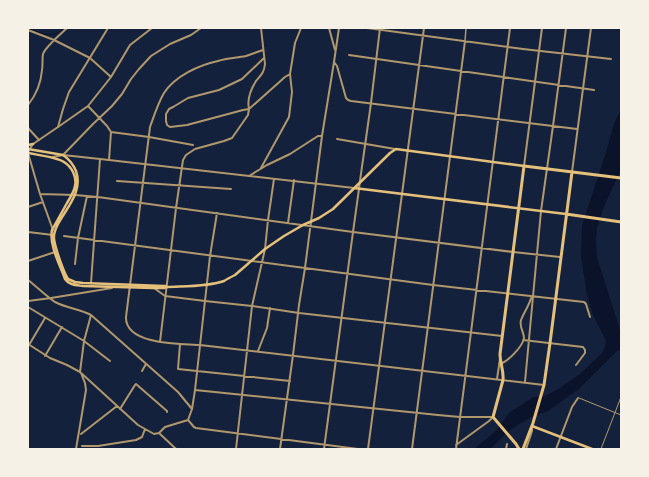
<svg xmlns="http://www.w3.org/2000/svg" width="649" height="477" viewBox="0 0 649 477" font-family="Poppins,sans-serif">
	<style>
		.water { fill: #0b132b }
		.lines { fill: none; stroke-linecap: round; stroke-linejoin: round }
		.stream { stroke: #0b132b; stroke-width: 1 }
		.service { stroke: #b1986c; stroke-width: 1 }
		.pedestrian { stroke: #b1986c; stroke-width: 1.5 }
		.minor { stroke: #b1986c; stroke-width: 2 }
		.tertiary { stroke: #b1986c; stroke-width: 2 }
		.secondary { stroke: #e5c07b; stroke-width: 2.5 }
		.primary { stroke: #e5c07b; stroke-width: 3 }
	</style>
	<rect width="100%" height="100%" fill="#14213d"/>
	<path class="water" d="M621 109V169L603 209 597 228 596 240 597 257 621 333V352L618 350 579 389 548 411 531 417 510 430 490 449H474L497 430 509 413 533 397 545 396 560 388 580 374 602 353 605 347 606 341 593 315 587 296 581 257 582 225 604 158 614 124Z"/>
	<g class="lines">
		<path class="stream" d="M28 28C41 33 52 40 64 28"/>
		<path class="service" d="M579 398 621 415
			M601 449 621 397"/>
		<path class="pedestrian" d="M465 41 466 28"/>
		<path class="minor" d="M329 28 335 50
			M367 28 523 49 611 59
			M28 30 54 40 90 58 111 77
			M263 50C257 52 252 54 246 56 237 58 227 58 218 61 199 65 175 76 164 93 158 103 154 116 150 127L126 317C125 345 181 344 200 345L544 385
			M349 55 594 90
			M334 62 337 66 346 98 348 100 351 101 577 129
			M28 105C36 95 41 83 42 70 43 65 42 59 43 54 46 46 61 34 67 28
			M88 106 107 126 111 132 149 137 193 145
			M249 109 243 110 187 125 170 127 167 125 166 121V114L169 109 173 107 188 98 219 90 242 79 264 58
			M249 109C247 100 251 89 256 81 261 75 264 73 265 64L261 28
			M58 127 88 106 111 77 130 45 152 28
			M28 128 39 140
			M337 139 395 149
			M29 150 28 153 40 194 53 230
			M63 155 93 124 112 106 122 94 131 79 139 69 151 56 170 44 191 35 201 28
			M109 160 111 132
			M261 168 289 117 292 92 290 74 295 43 301 28
			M249 176 267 165 290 154 318 136H322
			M117 181 231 189
			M40 194 75 195 98 197 353 232 513 252 560 257
			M402 194 424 28
			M28 207 43 202
			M288 223 294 180
			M28 232 53 235
			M64 236 433 285 584 302 586 304 590 317
			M28 261 55 252
			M75 264 78 238 87 196
			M28 280C37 287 46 296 55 302 66 308 80 309 91 315L178 392 192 409
			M91 283 100 159
			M28 307 84 341 110 361
			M523 340 583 347 585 350V353L576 365
			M160 342 176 208 183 160 186 155 195 149 224 141 232 138 248 115 249 109 285 77 290 74
			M28 344 50 358 67 365 80 372 138 425 154 434 159 433 176 449
			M180 344 178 369 290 381
			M29 345 45 318
			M258 351 267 328 270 308
			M45 356 62 327
			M499 364C507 363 523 346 524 338 524 332 519 327 521 320 524 312 529 306 531 298
			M142 371 146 364
			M80 372 84 341 91 315
			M497 379 500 359
			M525 382 541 211 553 126 566 28
			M195 390 438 415 460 417H493
			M120 409 135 385 136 384 167 411V412
			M188 420 192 409 195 390 210 256 217 213
			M188 420 194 427 196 428 358 449
			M159 433 165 427 188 420
			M81 434 117 406
			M456 445 489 421 493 417
			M82 446H98L136 440 142 437 145 429
			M76 449 86 390 85 383 81 373
			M236 449 252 306 265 249 268 220 274 179
			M280 449 293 355 299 305 305 268 322 136 334 62 339 28
			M324 449 353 232 359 189
			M412 449 465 41
			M456 449 510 28
			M506 449 507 444
			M526 449 532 431V427
			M556 449 572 407 578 398"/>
		<path class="tertiary" d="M29 150 33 144 58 127 63 109 69 92 108 28
			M53 157 63 155 100 159 354 188
			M524 166 542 28
			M572 172 591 28
			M359 188 371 103 380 28
			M154 288 165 296 205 301 252 306 299 313 502 336
			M28 301 51 298 112 288
			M368 449 402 194"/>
		<path class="secondary" d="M28 145 33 144
			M28 149 63 155C69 159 73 164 76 171 83 192 67 207 58 224 56 228 54 232 54 236 53 243 64 273 68 279L75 282 83 283 164 286H166
			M28 153C38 155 56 157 64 162 72 167 77 177 75 186 74 192 70 198 67 203 62 212 57 221 52 230 49 245 60 265 65 279 69 285 76 285 83 286L153 288H164L167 287C183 286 208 287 224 281 227 279 231 277 235 275L265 249 284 236 303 225 319 218 333 209 390 153 396 149 524 166
			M354 188 566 214
			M532 426 592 449"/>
		<path class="primary" d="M566 214 621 222
			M519 449 516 444 493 417 503 380C504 371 500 363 500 354L524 166 621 178
			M523 449 533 423 544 385 550 343 572 172"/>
	</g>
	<rect width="649" height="477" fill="none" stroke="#f6f1e7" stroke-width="58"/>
</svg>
